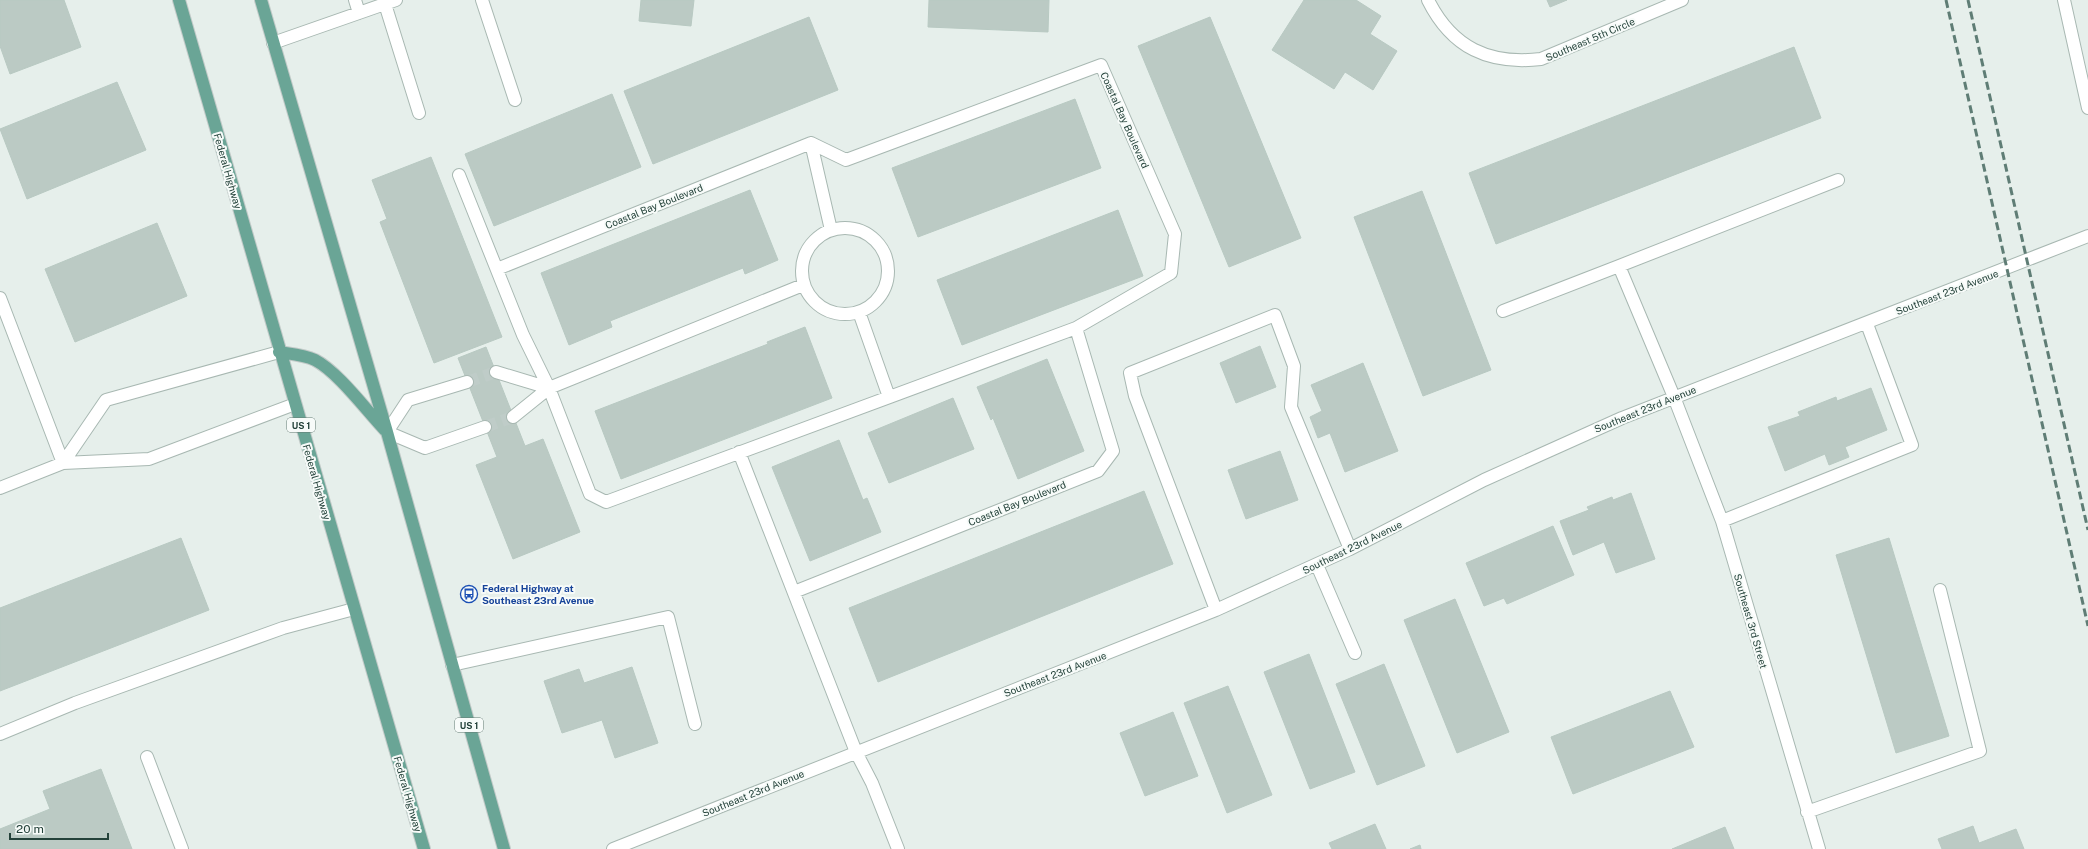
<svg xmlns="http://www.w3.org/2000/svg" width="2088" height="849" viewBox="0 0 2088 849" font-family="'Public Sans',sans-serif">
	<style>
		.building { fill: #bbcac4; stroke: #b8c9c2 }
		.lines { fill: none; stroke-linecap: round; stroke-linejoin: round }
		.minor-tunnel { stroke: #bfccc8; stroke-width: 12; stroke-dasharray: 12 6; stroke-linecap: butt }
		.minor-casing { stroke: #a8b8b2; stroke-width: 14 }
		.major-casing { stroke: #c2cac8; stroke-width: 14 }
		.minor { stroke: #fff; stroke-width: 12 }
		.major { stroke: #6aa596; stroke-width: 12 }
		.rail { stroke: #5f7d75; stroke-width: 3; stroke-dasharray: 8 4; stroke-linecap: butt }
		.labels { text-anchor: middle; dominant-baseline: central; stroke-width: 4; stroke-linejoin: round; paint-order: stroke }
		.shield { fill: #f7fbf9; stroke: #637a73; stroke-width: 1 }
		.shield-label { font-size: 9px; font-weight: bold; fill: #24423a }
		.street-label { font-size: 10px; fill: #24423a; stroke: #f7fbf9 }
		.transit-label { font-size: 10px; font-weight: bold; fill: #164399; stroke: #f7fbf9; text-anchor: start }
	</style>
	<rect width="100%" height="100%" fill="#e6efeb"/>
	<path class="building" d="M0 0H64L81 47 10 74 0 46Z
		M641 0H694L691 26 639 21Z
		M929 0H1049L1048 32 928 27Z
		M1304 0H1356L1381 16 1370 34 1397 51 1373 90 1345 72 1334 89 1272 50Z
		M1547 0H1567L1550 7Z
		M809 17 838 90 653 164 624 91Z
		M1210 17 1301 238 1229 267 1138 46Z
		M1794 47 1821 118 1496 244 1469 173Z
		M117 82 146 150 27 199 0 129Z
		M612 94 641 167 494 226 465 154Z
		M1075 99 1101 168 918 237 892 168Z
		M431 157 502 337 434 363 380 222 387 219 372 180Z
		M750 190 778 260 745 274 743 268 610 321 612 327 569 345 541 273Z
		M1422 191 1491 370 1423 396 1354 217Z
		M1118 210 1143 276 962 345 937 280Z
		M157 223 187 296 75 342 45 269Z
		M805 327 832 398 621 479 595 411 768 344 767 342Z
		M1260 346 1276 387 1236 403 1220 363Z
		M486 347 525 446 543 439 580 532 513 559 476 465 497 457 458 358Z
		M1047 359 1084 451 1018 479 993 418 991 420 977 387Z
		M1363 363 1398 451 1345 472 1330 433 1318 438 1310 417 1322 411 1311 385Z
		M1871 388 1887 430 1845 447 1849 457 1829 465 1825 454 1785 471 1768 427 1800 416 1798 412 1836 397 1837 401Z
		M953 398 974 449 889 483 868 433Z
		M839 440 863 500 867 498 881 532 810 561 772 467Z
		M1280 451 1298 500 1246 519 1228 470Z
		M1144 491 1173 564 878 682 849 608Z
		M1631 493 1655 559 1616 573 1604 542 1573 555 1560 521 1589 510 1587 507 1612 497 1613 500Z
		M1553 526 1574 575 1507 604 1504 598 1484 606 1466 563Z
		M181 538 209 610 0 691V608Z
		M1889 538 1949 736 1896 753 1836 555Z
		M1455 599 1509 732 1457 753 1404 620Z
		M1309 654 1355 772 1310 789 1264 672Z
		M1384 664 1425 766 1377 785 1336 684Z
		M632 667 658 743 615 758 602 720 562 733 544 681 579 669 584 683Z
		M1228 686 1272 795 1227 813 1184 703Z
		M1670 691 1694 747 1573 794 1551 737Z
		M1173 712 1198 776 1145 796 1120 733Z
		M101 769 132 849H0V829L50 809 43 791Z
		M1375 824 1386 849H1332L1329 843Z
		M1973 826 1979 843 2016 829 2024 849H1942L1938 839Z
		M1725 827 1734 849H1672Z
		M1420 845 1421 849H1410Z"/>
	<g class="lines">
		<path class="minor-tunnel" d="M467 382 496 372
			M485 427 513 417"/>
		<g class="minor-casing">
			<path id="minor" d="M355 0 359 13
				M482 0 515 100
				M1428 0C1452 48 1489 65 1541 59L1682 0
				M2064 0 2088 108
				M385 4 419 113
				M273 43 396 0
				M811 143 831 230
				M459 175 523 335 549 388 590 494 606 502 1076 328 1171 273 1175 234 1101 65 846 160 811 143 497 269
				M802 271a43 43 0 1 1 86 0a43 43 0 1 1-86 0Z
				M0 298 63 463
				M1503 311 1619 266
				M859 312 889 397
				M496 372 549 388
				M467 382 408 400 387 432 425 448 485 427
				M513 417 549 388 803 285
				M739 452 845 724 856 752 872 783 898 849
				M63 463 106 400 279 352
				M0 488 63 463 149 459 295 404
				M1722 521 1912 445 1867 324
				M1317 565 1355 653
				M794 592 1098 471 1113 451 1076 328
				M1216 610 1135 396 1130 373 1275 315 1294 366 1291 407 1350 549
				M452 665 668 617 695 724
				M0 734 75 703 283 628 354 609
				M147 757 182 849
				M1807 812 1980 751 1940 590
				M613 849 1216 610 1350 549 1484 480 1622 418 2088 236
				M1819 849 1722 521 1674 397 1619 266 1838 180"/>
		</g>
		<g class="major-casing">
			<path id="major" d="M179 0 424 849
				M261 0 387 432 504 849
				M279 352C291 354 304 355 315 360 338 372 366 410 385 430"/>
		</g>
		<use href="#minor" class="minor"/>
		<use href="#major" class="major"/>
		<path class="rail" d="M1946 0 2088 626
			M1968 0 2088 530"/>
	</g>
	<defs>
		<g id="bus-ring" transform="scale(0.9)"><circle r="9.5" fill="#f7fbf9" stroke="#1a4fb4" stroke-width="1.5"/><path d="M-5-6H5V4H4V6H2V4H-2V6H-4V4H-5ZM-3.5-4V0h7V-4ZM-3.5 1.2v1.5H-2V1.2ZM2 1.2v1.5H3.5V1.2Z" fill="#1a4fb4"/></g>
	</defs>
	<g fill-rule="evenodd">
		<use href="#bus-ring" x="469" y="594"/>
	</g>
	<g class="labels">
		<g class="shield">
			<rect x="287" y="418" width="28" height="14" rx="3"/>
			<rect x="455" y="718" width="28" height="14" rx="3"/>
		</g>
		<g class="shield-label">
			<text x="301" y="425">US 1</text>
			<text x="469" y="725">US 1</text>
		</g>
		<g class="street-label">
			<text transform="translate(1590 39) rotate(-23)">Southeast 5th Circle</text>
			<text transform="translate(1125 120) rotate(66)">Coastal Bay Boulevard</text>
			<text transform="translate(228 171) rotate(74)">Federal Highway</text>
			<text transform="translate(654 206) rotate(-22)">Coastal Bay Boulevard</text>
			<text transform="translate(1947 292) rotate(-21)">Southeast 23rd Avenue</text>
			<text transform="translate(1645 409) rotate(-22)">Southeast 23rd Avenue</text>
			<text transform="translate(317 482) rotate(74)">Federal Highway</text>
			<text transform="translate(1017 503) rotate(-22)">Coastal Bay Boulevard</text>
			<text transform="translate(1352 547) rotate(-26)">Southeast 23rd Avenue</text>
			<text transform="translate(1751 621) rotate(74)">Southeast 3rd Street</text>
			<text transform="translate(1055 674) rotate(-21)">Southeast 23rd Avenue</text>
			<text transform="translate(753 793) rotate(-22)">Southeast 23rd Avenue</text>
			<text transform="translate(408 794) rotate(74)">Federal Highway</text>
		</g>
		<g class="transit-label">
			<text x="482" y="588">Federal Highway at<tspan x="482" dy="12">Southeast 23rd Avenue</tspan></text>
		</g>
	</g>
	<path d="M10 833v6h98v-6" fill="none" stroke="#24423a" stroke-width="2"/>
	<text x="16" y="833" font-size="12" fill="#24423a" stroke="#f7fbf9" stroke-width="3" paint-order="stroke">20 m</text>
</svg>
